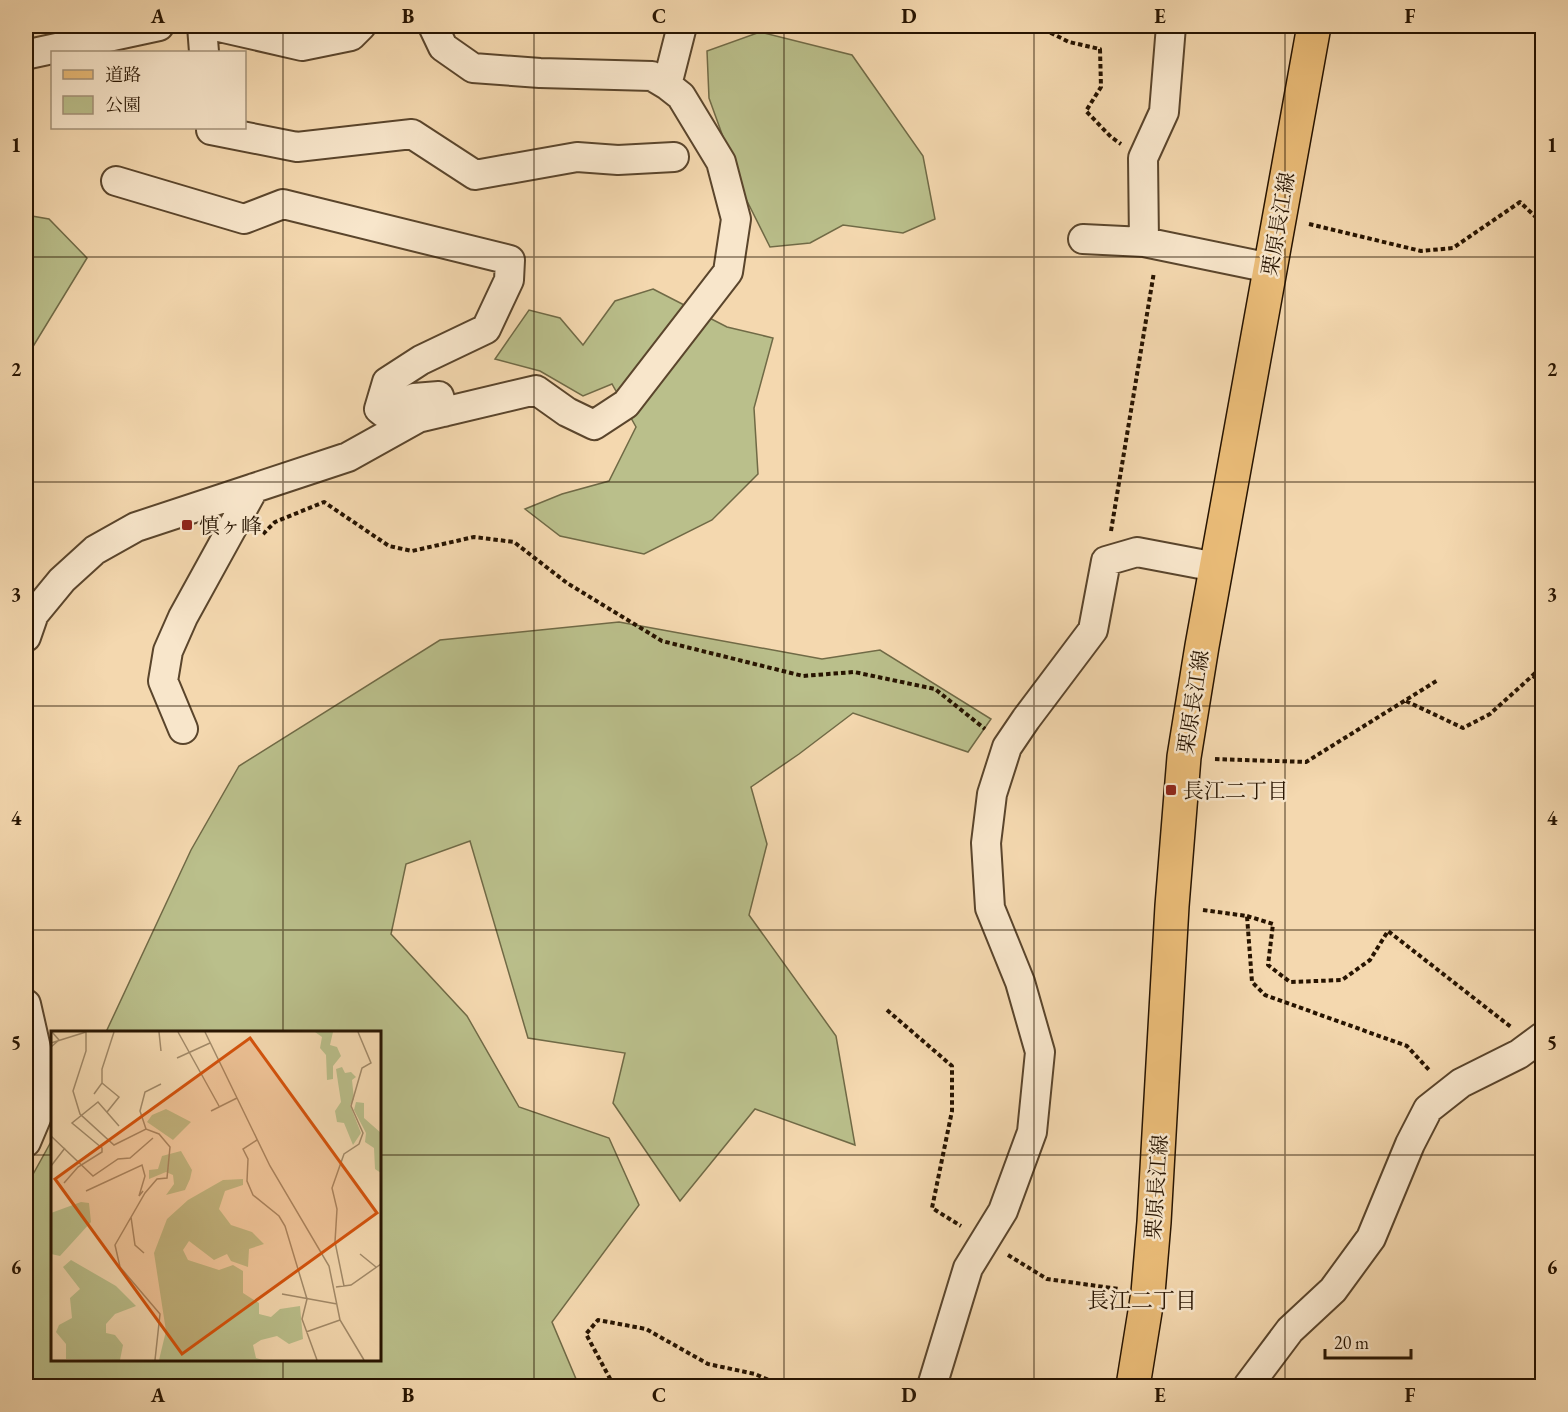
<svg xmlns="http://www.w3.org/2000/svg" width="1568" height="1412" viewBox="0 0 1568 1412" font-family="'EB Garamond','Noto Serif JP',serif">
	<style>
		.green { fill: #babf8b; stroke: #706a46; stroke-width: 1.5 }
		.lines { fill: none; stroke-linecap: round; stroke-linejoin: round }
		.minor-casing { stroke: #5a452c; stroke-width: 32 }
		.major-casing { stroke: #271401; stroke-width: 36 }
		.path { stroke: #271401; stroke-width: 4; stroke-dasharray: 4.5 3; stroke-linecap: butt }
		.minor { stroke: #f8e6cb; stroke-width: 28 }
		.major { stroke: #eabc78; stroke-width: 33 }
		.grid { fill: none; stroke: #271401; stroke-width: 1.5; stroke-opacity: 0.55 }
		.poi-dot { fill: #8f2418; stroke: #f8e6cb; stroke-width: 2 }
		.labels { text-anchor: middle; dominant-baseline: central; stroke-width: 5; stroke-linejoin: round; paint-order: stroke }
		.street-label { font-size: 21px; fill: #271401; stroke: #f8e6cb }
		.poi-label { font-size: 21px; fill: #271401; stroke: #f8e6cb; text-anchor: start }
		.neighbourhood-label { font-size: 22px; fill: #271401; stroke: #f8e6cb }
		.inset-road { fill: none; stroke: #a28a69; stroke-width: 1.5 }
		.view { fill: #d5520b; fill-opacity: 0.15; stroke: #d5520b; stroke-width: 3 }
		.inset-edge { fill: none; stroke: #271401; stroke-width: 3 }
		.neatline { fill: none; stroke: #271401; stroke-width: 2 }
		.grid-label { font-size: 20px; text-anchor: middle; font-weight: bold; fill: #271401 }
	</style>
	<rect width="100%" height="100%" fill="#f4d8af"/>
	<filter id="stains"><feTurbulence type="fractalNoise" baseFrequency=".00333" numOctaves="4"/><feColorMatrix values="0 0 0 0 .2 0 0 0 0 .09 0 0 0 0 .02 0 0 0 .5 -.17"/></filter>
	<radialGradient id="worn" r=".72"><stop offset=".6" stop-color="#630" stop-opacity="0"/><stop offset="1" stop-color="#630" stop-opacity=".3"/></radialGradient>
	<path class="green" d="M760 32 852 55 923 156 935 219 903 233 843 225 810 243 770 247 744 195 709 98 707 51Z
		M26 215 49 219 87 258 26 358Z
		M653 289 727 327 773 338 754 408 758 474 712 520 644 554 560 536 525 509 562 494 609 481 636 427 612 384 583 396 540 371 495 359 529 310 560 318 583 345 615 301Z
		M619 622 822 659 880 650 991 719 968 752 853 713 799 754 751 787 767 844 749 915 836 1036 855 1145 755 1109 680 1201 613 1103 625 1053 528 1038 470 841 406 864 391 934 467 1016 519 1107 609 1138 639 1205 552 1322 579 1386H26V1187L52 1140V1360H380V1032H106L191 850 239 766 440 640Z"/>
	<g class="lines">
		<g class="minor-casing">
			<path id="minor" d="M202 26 204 52
				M215 26 302 46 351 36 361 26
				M29 54 159 26
				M667 85 682 26
				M211 128V130L297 147 412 134 475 175 577 157 618 160 674 157
				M116 181 244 219 283 204 510 260 509 280 486 329 421 360 387 382 379 409 384 413 414 398 439 396 444 412
				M1083 239 1144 242 1270 268
				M1144 242 1143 158 1164 112 1171 26
				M26 637 34 614 62 580 95 550 136 527 348 457 418 418 536 390 567 412 594 425 626 404 728 272 736 219 721 162 681 96 667 85 652 76 540 73 473 68 443 47 433 26
				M183 729 163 681 168 651 183 617 254 488
				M26 1004 36 1048 37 1116 26 1142
				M932 1386 968 1268 1003 1211 1032 1132 1040 1052 1020 982 990 908 986 843 992 794 1007 747 1026 719 1093 630 1106 561 1137 552 1216 567
				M1248 1386 1290 1330 1333 1290 1371 1238 1410 1144 1428 1109 1461 1083 1519 1054 1542 1037"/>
		</g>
		<g class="major-casing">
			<path id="major" d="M1133 1386 1148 1293 1154 1222 1172 906 1184 757 1202 646 1314 26"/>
		</g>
		<path class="path" d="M1037 26 1069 42 1100 49 1101 87 1086 111 1111 137 1121 144
			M1309 224 1421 251 1453 248 1520 202 1542 223
			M1111 531 1154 272
			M263 534 275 522 324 502 389 546 412 551 474 537 514 542 567 583 662 641 803 676 854 672 935 689 985 729
			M1533 676 1542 683
			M1406 701 1463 728 1490 714 1542 667
			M1215 759 1306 762 1438 680
			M1203 910 1247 916 1252 982 1265 995 1407 1046 1430 1071
			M1247 916 1273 924 1268 965 1290 982 1342 980 1370 960 1388 931 1511 1027
			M887 1010 952 1066V1111L932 1208 961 1226
			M1008 1255 1047 1279 1119 1289
			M614 1386 586 1334 598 1320 646 1329 708 1364 755 1374 782 1386"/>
		<use href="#minor" class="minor"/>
		<use href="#major" class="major"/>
	</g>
	<path class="grid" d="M283 26V1032M534 26V1386M784 26V1386M1034 26V1386M1285 26V1386M26 257H1542M26 482H1542M26 706H1542M26 930H1542M26 1155H52M380 1155H1542M283 1360V1386"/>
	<g class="poi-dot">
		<rect x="181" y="519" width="12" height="12" rx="3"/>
		<rect x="1165" y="784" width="12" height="12" rx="3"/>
	</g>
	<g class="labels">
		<g class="street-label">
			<text transform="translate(1278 224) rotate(-80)">栗原長江線</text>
			<text transform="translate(1193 702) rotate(-81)">栗原長江線</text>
			<text transform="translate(1156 1187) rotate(-86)">栗原長江線</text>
		</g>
		<g class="poi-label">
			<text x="199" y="525">慎ヶ峰</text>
			<text x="1183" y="790">長江二丁目</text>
		</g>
		<g class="neighbourhood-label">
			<text x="1142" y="1300">長江二丁目</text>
		</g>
	</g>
	<g transform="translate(51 1031)">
		<rect width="330" height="330" fill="#f4d8af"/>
		<path d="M264 1H282L279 14 286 16 290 25 282 35V48L276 49 275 24 269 17 271 6ZM291 36 294 42 300 41 305 46 301 49 303 68 299 74 310 102 302 114 293 92 286 91 284 80 290 71 285 38ZM305 71 313 72V87L330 102V142L324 138 323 117 314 111 315 102 303 79ZM115 78 140 91 122 109 96 91 101 84ZM130 120 141 139 139 148 134 159 115 164 123 153 122 144 115 141 98 148V139L107 138 111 125ZM192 148V154L174 160 168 178 180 194 201 201 213 213 198 218 197 236 180 230 176 223 163 229 138 210 132 219 137 229 168 239 182 234 192 240V262L208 272V283L220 286 229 278 249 275 252 308 238 313 226 305 210 309 202 314 205 327 212 329H108L115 300 103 222 116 188 137 169 172 149ZM30 171 38 172 40 191 9 225 0 223V182ZM20 229 65 255 85 275 64 283 55 293V302L64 304 72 314 69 329 15 328V313L5 301 8 294 21 287 19 267 29 258 12 236Z" fill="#babf8b"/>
		<path class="inset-road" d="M35 1V20L22 60 29 83 63 114 95 98 108 103 119 116 116 147 106 148 94 162 64 214 69 236 109 283 104 329M108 1 110 20M127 1 168 75M154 1 219 135 278 235 289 289 313 329M0 12 35 1M0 16 8 9 1 1M126 27 159 12M51 52 68 66 56 81M43 63 51 52V38L63 1M160 80 186 67M95 98 89 80 94 61 110 53M0 105 42 145 67 128 79 127 102 107M206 109 192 118 197 128 196 150 202 164 228 185 234 195 256 268 251 288 266 329M0 135 14 117M13 152 27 136 51 121V117L21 92 47 71 68 95M35 160 91 134 94 145 88 165 92 160M80 186 84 214 93 222M309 223 325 236M293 255 284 211 286 178 281 157 293 123 308 113 312 102 300 75 311 37 320 32 307 1M285 256 300 254 330 233M231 263 286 273M255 301 289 289"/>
		<path class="view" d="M199 7 326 182 131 323 4 148Z"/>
		<rect width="330" height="330" class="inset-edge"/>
	</g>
	<rect width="1568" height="1412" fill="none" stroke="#f4d8af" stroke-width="66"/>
	<rect x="51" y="51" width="195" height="78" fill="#f8e6cb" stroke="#a4927a" stroke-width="1.5"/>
	<rect x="63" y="70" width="30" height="9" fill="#eabc78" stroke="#a4927a" stroke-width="1.5"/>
	<text x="105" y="81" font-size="18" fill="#271401">道路</text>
	<rect x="63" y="96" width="30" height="18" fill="#babf8b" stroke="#a4927a" stroke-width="1.5"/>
	<text x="105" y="111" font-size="18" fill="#271401">公園</text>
	<path d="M1325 1349v9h86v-9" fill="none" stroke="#271401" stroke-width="3"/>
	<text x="1334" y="1349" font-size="18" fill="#271401" stroke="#f8e6cb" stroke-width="4.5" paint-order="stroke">20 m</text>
	<rect x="33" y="33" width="1502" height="1346" class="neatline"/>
	<g class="grid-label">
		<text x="158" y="23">A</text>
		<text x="408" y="23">B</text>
		<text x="659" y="23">C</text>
		<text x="909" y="23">D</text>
		<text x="1160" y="23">E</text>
		<text x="1410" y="23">F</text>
		<text x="16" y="152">1</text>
		<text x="1552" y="152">1</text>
		<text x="16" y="376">2</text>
		<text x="1552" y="376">2</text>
		<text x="16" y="601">3</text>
		<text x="1552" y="601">3</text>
		<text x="16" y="825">4</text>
		<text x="1552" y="825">4</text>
		<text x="16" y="1049">5</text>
		<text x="1552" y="1049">5</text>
		<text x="16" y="1274">6</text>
		<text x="1552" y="1274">6</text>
		<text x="158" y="1402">A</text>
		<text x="408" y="1402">B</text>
		<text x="659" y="1402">C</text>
		<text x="909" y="1402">D</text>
		<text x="1160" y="1402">E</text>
		<text x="1410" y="1402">F</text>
	</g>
	<rect width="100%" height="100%" filter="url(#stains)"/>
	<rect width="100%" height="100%" fill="url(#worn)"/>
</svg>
